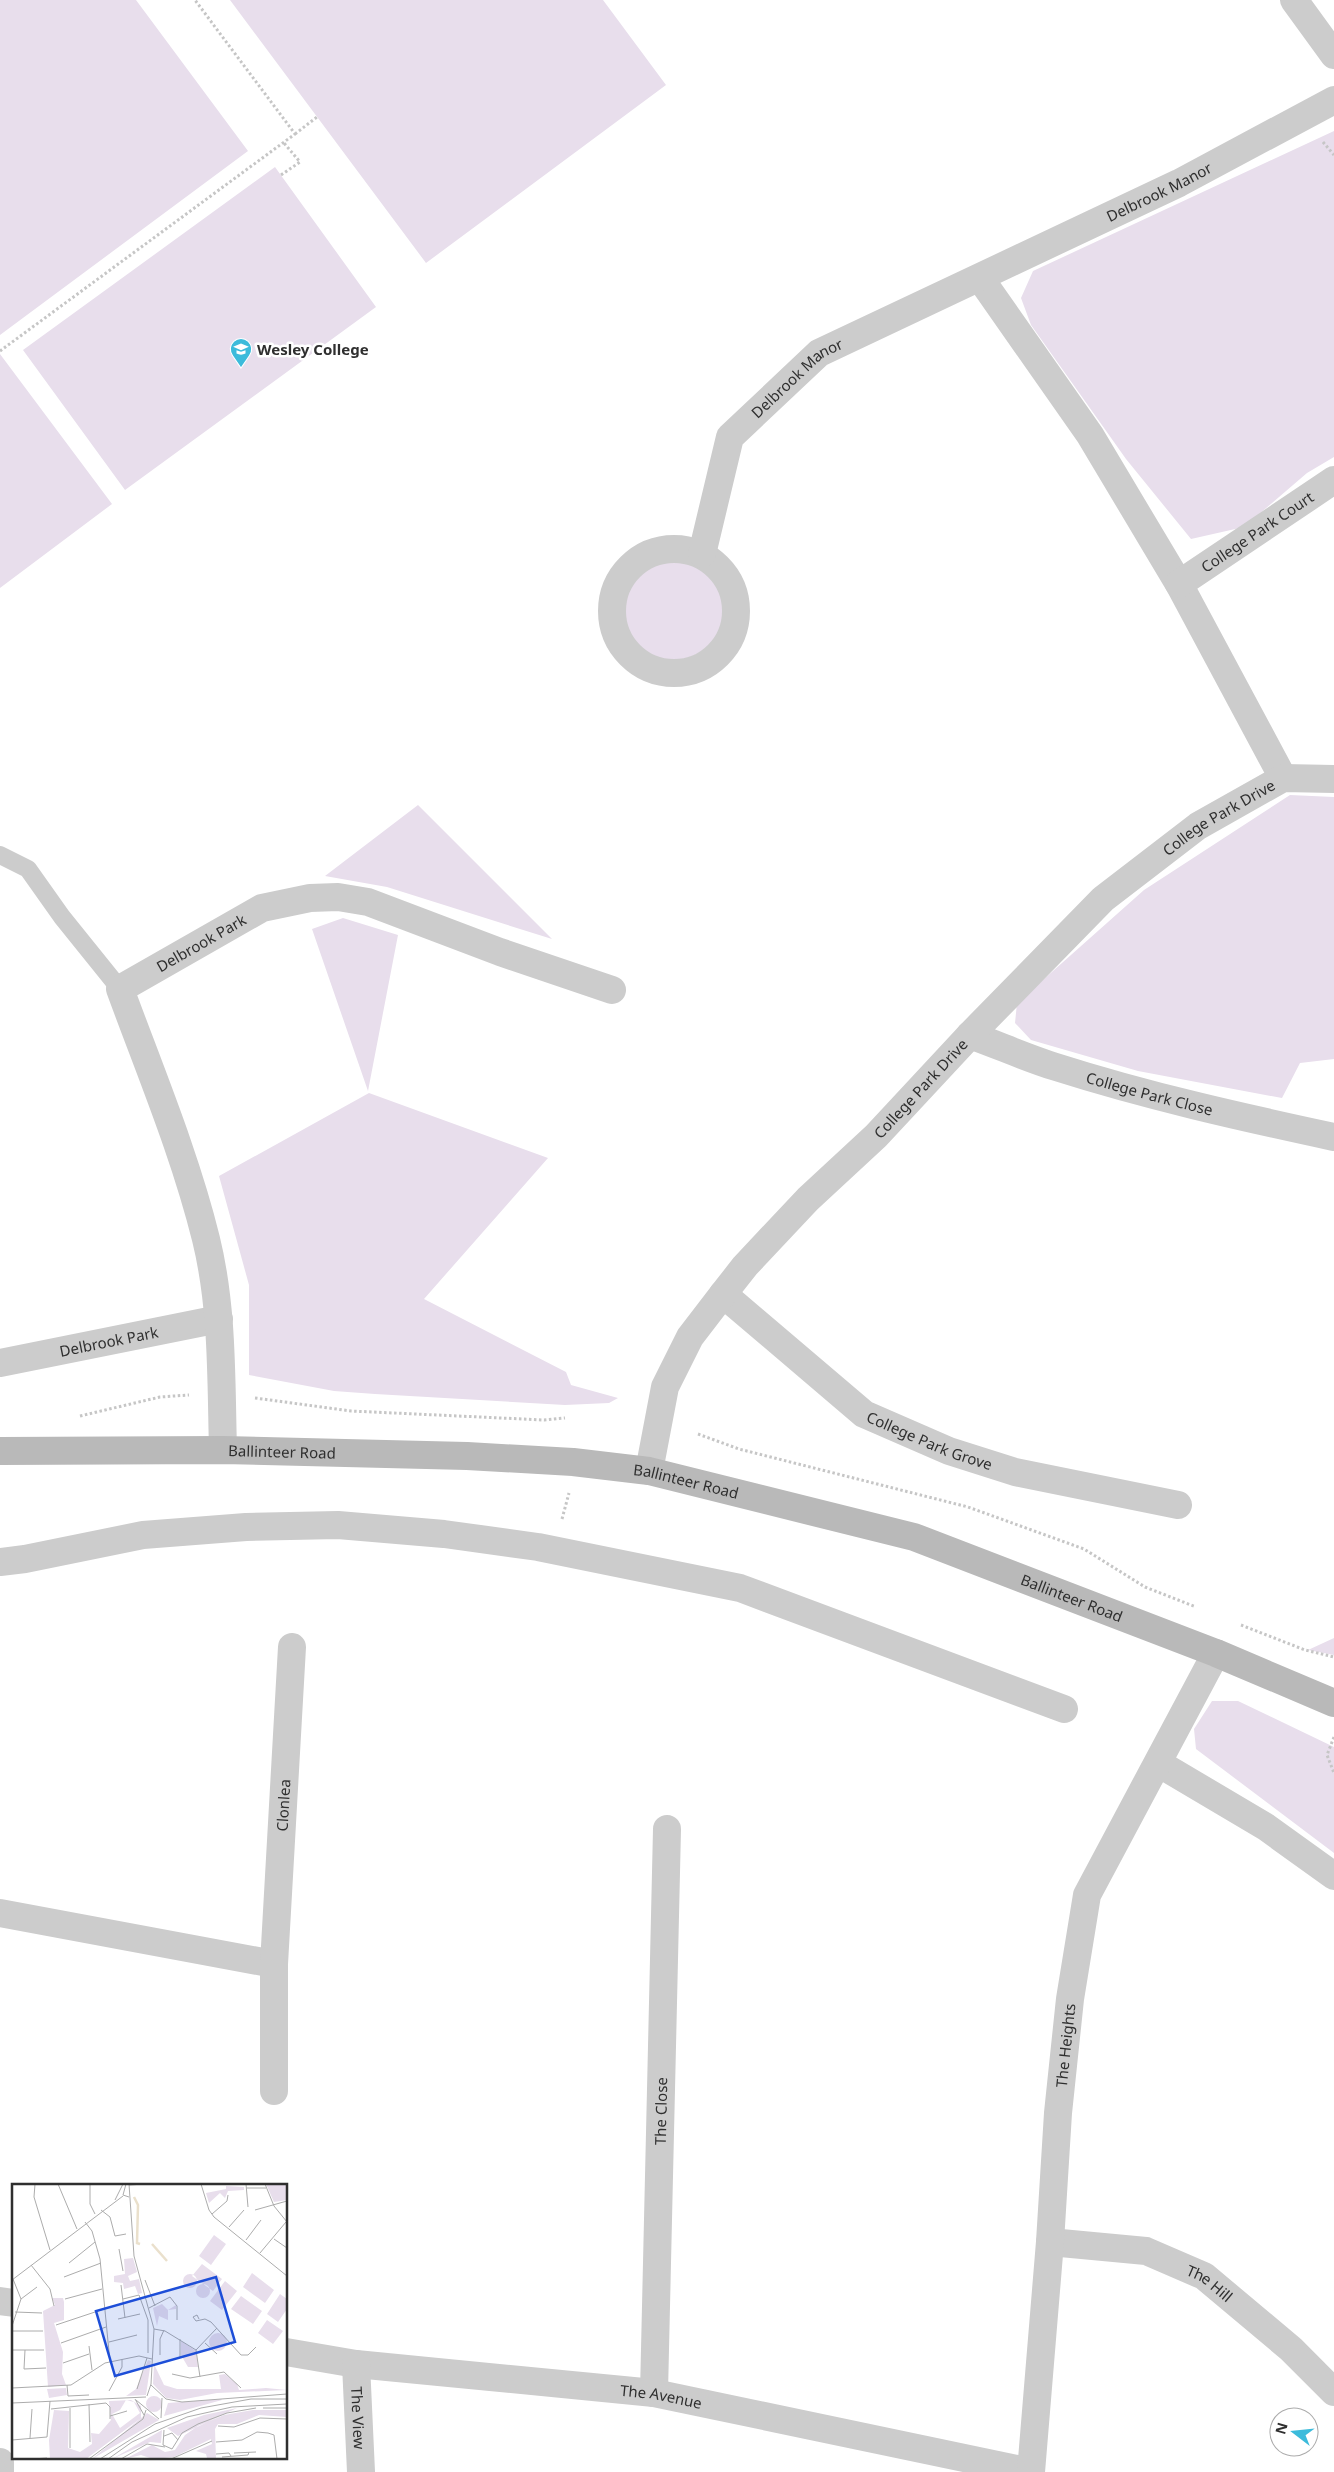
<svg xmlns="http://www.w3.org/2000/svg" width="1334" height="2472" viewBox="0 0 1334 2472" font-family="'Noto Sans',sans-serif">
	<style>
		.green { fill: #e8deec }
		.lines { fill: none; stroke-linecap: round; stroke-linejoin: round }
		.path { stroke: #c6c6c6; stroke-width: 3; stroke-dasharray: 2.5 2.5; stroke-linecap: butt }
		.lane { stroke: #ccc; stroke-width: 18 }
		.street { stroke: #ccc; stroke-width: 28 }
		.secondary { stroke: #b9b9b9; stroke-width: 28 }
		.labels { text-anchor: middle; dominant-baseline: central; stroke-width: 5; stroke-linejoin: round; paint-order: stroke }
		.street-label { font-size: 15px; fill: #2f2f2f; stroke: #fff }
		.poi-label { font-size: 15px; font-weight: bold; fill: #2f2f2f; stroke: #fff; text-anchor: start }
		.inset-river { fill: none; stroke: #eae0cc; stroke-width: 2.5 }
		.inset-road { fill: none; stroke: #acacac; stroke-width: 1 }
		.view { fill: #1d4ed8; fill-opacity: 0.15; stroke: #1d4ed8; stroke-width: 2.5 }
		.inset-edge { fill: none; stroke: #2f2f2f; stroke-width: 2.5 }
	</style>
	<rect width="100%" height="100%" fill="#fff"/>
	<path class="green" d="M0 0H136L248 151 0 335Z
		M230 0H603L666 85 426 263Z
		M1334 131V457L1307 473 1244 527 1191 539 1126 459 1031 325 1021 298 1033 271Z
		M275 167 376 307 125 490 23 350Z
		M0 354 112 504 0 588Z
		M622 609a51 51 0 1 1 102 0a51 51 0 1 1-102 0Z
		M1290 795 1334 797V1059L1300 1063 1282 1098 1138 1071 1031 1040 1015 1023 1017 1003 1144 890Z
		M418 805 552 939 387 887 325 876Z
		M343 918 398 935 368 1091 312 929Z
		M369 1093 548 1158 424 1299 566 1372 571 1385 618 1398 609 1403 565 1405 375 1394 334 1391 249 1375V1285L219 1176Z
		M1334 1638V1655L1308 1650Z
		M1212 1701H1238L1334 1747V1853L1196 1749 1194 1729Z"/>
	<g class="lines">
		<path class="path" d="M295 134 317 117
			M1323 142 1334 155
			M281 175 300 162 284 143
			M0 351 295 134 195 0
			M255 1398 351 1411 544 1420 565 1418
			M80 1416 160 1397 189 1395
			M698 1434 739 1449 968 1507 1084 1549 1145 1587 1196 1607
			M562 1519 569 1493
			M1241 1625 1305 1650 1334 1657
			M1334 1737 1327 1755 1334 1773"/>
		<path class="lane" d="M0 855 28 869 62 917 120 989"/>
		<g class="street">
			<path d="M1294 0 1334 55"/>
			<path d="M980 278 1090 435 1179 584 1283 778"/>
			<circle cx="674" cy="611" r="62"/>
			<path id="s1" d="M702 554 730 437 819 353 1179 183 1334 100"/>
			<path id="s2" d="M1179 584 1334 480"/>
			<path id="s3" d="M970 1035C998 1045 1027 1058 1056 1067 1147 1096 1241 1117 1334 1137"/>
			<path id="s4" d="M723 1294 864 1414 949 1451 1015 1472 1178 1505"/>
			<path id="s5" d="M0 1363 219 1319"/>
			<path id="s6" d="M223 1450C221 1380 223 1308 206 1239 185 1154 150 1071 120 989L262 908 310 898 338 897 368 902 500 952 612 990"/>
			<path id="s7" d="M649 1471 665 1387 690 1337 723 1294 745 1266 808 1199 876 1136 970 1035 1103 899 1198 826 1283 778 1334 779"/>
			<path d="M0 1562 25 1559 143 1535 246 1527 338 1525 444 1534 538 1547 740 1588 1064 1709"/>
			<path d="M1158 1763 1266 1827 1334 1876"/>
			<path d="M0 1913 274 1964"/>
			<path id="s8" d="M274 2091V1964L292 1647"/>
			<path id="s9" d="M1050 2242 1146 2251 1204 2276 1291 2349 1334 2392"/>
			<path d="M0 2301 14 2303"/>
			<path id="s10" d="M286 2352 356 2364 654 2393 1031 2472"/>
			<path id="s11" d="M356 2364 361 2472"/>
			<path id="s12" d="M654 2393 667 1829"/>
			<path d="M0 2462V2472"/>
			<path id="s13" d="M1031 2472 1050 2242 1058 2113 1070 1999 1087 1895 1216 1653"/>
		</g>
		<path class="secondary" id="s14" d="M0 1451 223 1450 467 1456 573 1462 649 1471 914 1537 1216 1653 1334 1703"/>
	</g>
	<defs>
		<g id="school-pin" transform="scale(1.125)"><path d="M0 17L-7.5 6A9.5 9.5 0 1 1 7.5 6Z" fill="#3cbbdb" stroke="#fff"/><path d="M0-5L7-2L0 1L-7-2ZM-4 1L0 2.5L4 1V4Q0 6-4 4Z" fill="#fff"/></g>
	</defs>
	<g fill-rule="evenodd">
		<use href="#school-pin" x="241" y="349"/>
	</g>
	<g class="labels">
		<g class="street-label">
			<text stroke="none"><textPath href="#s1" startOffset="619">Delbrook Manor</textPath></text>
			<text stroke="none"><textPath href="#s1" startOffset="210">Delbrook Manor</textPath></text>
			<text stroke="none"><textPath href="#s2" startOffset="94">College Park Court</textPath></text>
			<text stroke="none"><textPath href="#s7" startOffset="886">College Park Drive</textPath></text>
			<text stroke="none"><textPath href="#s6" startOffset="570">Delbrook Park</textPath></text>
			<text stroke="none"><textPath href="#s7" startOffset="481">College Park Drive</textPath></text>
			<text stroke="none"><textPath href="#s3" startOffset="189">College Park Close</textPath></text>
			<text stroke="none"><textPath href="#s5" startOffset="111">Delbrook Park</textPath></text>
			<text stroke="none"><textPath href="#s4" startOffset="256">College Park Grove</textPath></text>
			<text stroke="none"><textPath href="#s14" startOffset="282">Ballinteer Road</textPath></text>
			<text stroke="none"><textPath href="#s14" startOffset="688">Ballinteer Road</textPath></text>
			<text stroke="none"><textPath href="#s14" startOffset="1092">Ballinteer Road</textPath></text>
			<text stroke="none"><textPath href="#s8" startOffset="286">Clonlea</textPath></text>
			<text stroke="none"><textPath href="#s13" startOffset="428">The Heights</textPath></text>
			<text stroke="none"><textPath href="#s12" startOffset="282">The Close</textPath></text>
			<text stroke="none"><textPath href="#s9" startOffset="168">The Hill</textPath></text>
			<text stroke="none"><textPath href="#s10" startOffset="378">The Avenue</textPath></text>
			<text stroke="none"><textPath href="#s11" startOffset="54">The View</textPath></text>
		</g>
		<g class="poi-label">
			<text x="257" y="349">Wesley College</text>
		</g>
	</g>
	<g transform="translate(12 2184)">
		<rect width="275" height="275" fill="#fff"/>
		<path d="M254 0H275V16L262 18ZM214 2 232 3V6L216 7 213 14 208 9 197 19 194 9 214 5ZM202 51 214 60 199 81 187 72ZM121 74 125 88 116 92 118 97 127 95 130 109 126 110 123 102 112 105 111 99 102 98V92L113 90 112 75ZM190 80 210 95 201 107 180 92ZM240 89 262 106 253 119 231 103ZM171 97a7 7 0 1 1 14 0a7 7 0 1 1-14 0ZM213 97 225 107 210 126 198 117ZM184 107a7 7 0 1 1 14 0a7 7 0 1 1-14 0ZM268 110 275 115V125L266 138 255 130ZM229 112 250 127 241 140 219 125ZM40 114H51L52 118V136L42 139 51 168 50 190 54 201 36 203 31 127 43 121ZM150 120 156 126 164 121V125L156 126V136L147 132 145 142 141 124ZM255 136 271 147 261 160 246 149ZM197 158a9 9 0 1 1 18 0a9 9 0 1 1-18 0ZM169 157 184 167 186 183H176L169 171ZM136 176 139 177 134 211 114 212 124 205ZM142 180 152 201 165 205H209L207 191 213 190 225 200 227 206 254 204 275 206 205 209 168 216 154 214 141 200ZM54 204 55 211 37 214 35 205ZM134 220a8 8 0 1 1 16 0a8 8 0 1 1-16 0ZM209 215 210 216 152 232 156 219ZM119 216 129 222V234L74 275H38L37 256 42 226 57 227 56 264 68 268 80 260 79 249 87 250 99 236 97 217ZM114 216 122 218 128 229 108 244 100 230 108 226ZM225 224 166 252 155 244 192 231ZM241 226H275V233L247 231 225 240H206L203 245 204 275H192L195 274 194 270 184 267 200 260 199 255 162 273 141 275 129 271 113 275 140 261 153 268 163 266 173 251 186 242 212 231ZM135 229 147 236 80 275ZM150 246 149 259 138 258 100 275Z" fill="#e8deec" fill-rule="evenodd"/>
		<path class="inset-river" d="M122 13 126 21 125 59 128 60M140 60 155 77"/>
		<path class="inset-road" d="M23 0 22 13 38 66M46 0 65 45M78 0V20L83 30M114 0 111 11 117 13M117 0 122 72 142 145 139 200 135 212M189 0 197 26 202 33 275 92M234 0 236 23M253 0 262 22 275 38M117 1 132 0M234 4H254M103 16 111 0M89 26 98 33 103 52 114 50M243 26 275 17M200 30 215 17 216 11M73 38 80 47 88 75 98 178M217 43 232 26M262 55 275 64M234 56 249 36M107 65 111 87M248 69 274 38M57 79 83 58M19 81 38 105 42 122M52 93 89 79M0 96 111 12M133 96 143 122M109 101 113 134M127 111 136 136V169M9 115 25 103M53 115 90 105M111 115 127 111M137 124 158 113 165 122V136M3 128 30 129M106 135 128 130M187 135 185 131 181 133 184 137 193 135 199 138 229 171H236L244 163M44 141 92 125M0 142 9 115 1 95M142 145 153 147 184 166 188 193M0 147H31M168 155V174M97 158 125 151M49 159 94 143M193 159 205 170M77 162 80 186M0 166H32M13 166 12 185 34 184M184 166 205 144M148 171V155L152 146M51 179 77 170M160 190 178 194 212 188 229 204M55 201 56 212 77 211M139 201 154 215 170 218 275 210M0 204 59 201 93 179 127 172 140 175M125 205 135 174M97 207 110 183V175M123 215 132 231M124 216 147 235M0 219 134 213M77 220 78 258M58 224V264M251 224H275M39 225 94 219 98 223V235M98 232 115 227M149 234 150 214M206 242 222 243 248 234 275 235M152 246 151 261 160 265 170 249 186 240 215 229 244 224M152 252 160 249 166 256M18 254 20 225M0 256 35 253 38 217M204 258 230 256 245 248 256 249 262 251 265 275M222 269 244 268M204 270 217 269 219 272M210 273 236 271 237 268M20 275 35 274M77 275 131 235 134 226M88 275 143 240 189 224 239 215H275M96 275 120 258 175 233 220 223 275 220M109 275 135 260 153 263M159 275 200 257"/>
		<path class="view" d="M204 93 223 158 103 192 84 127Z"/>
		<rect width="275" height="275" class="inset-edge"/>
	</g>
	<g transform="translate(1294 2432) rotate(286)"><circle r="24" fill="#ffffff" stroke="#acacac"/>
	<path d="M0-4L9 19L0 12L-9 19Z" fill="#3cbbdb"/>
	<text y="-8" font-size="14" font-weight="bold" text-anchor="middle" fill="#2f2f2f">N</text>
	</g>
</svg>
